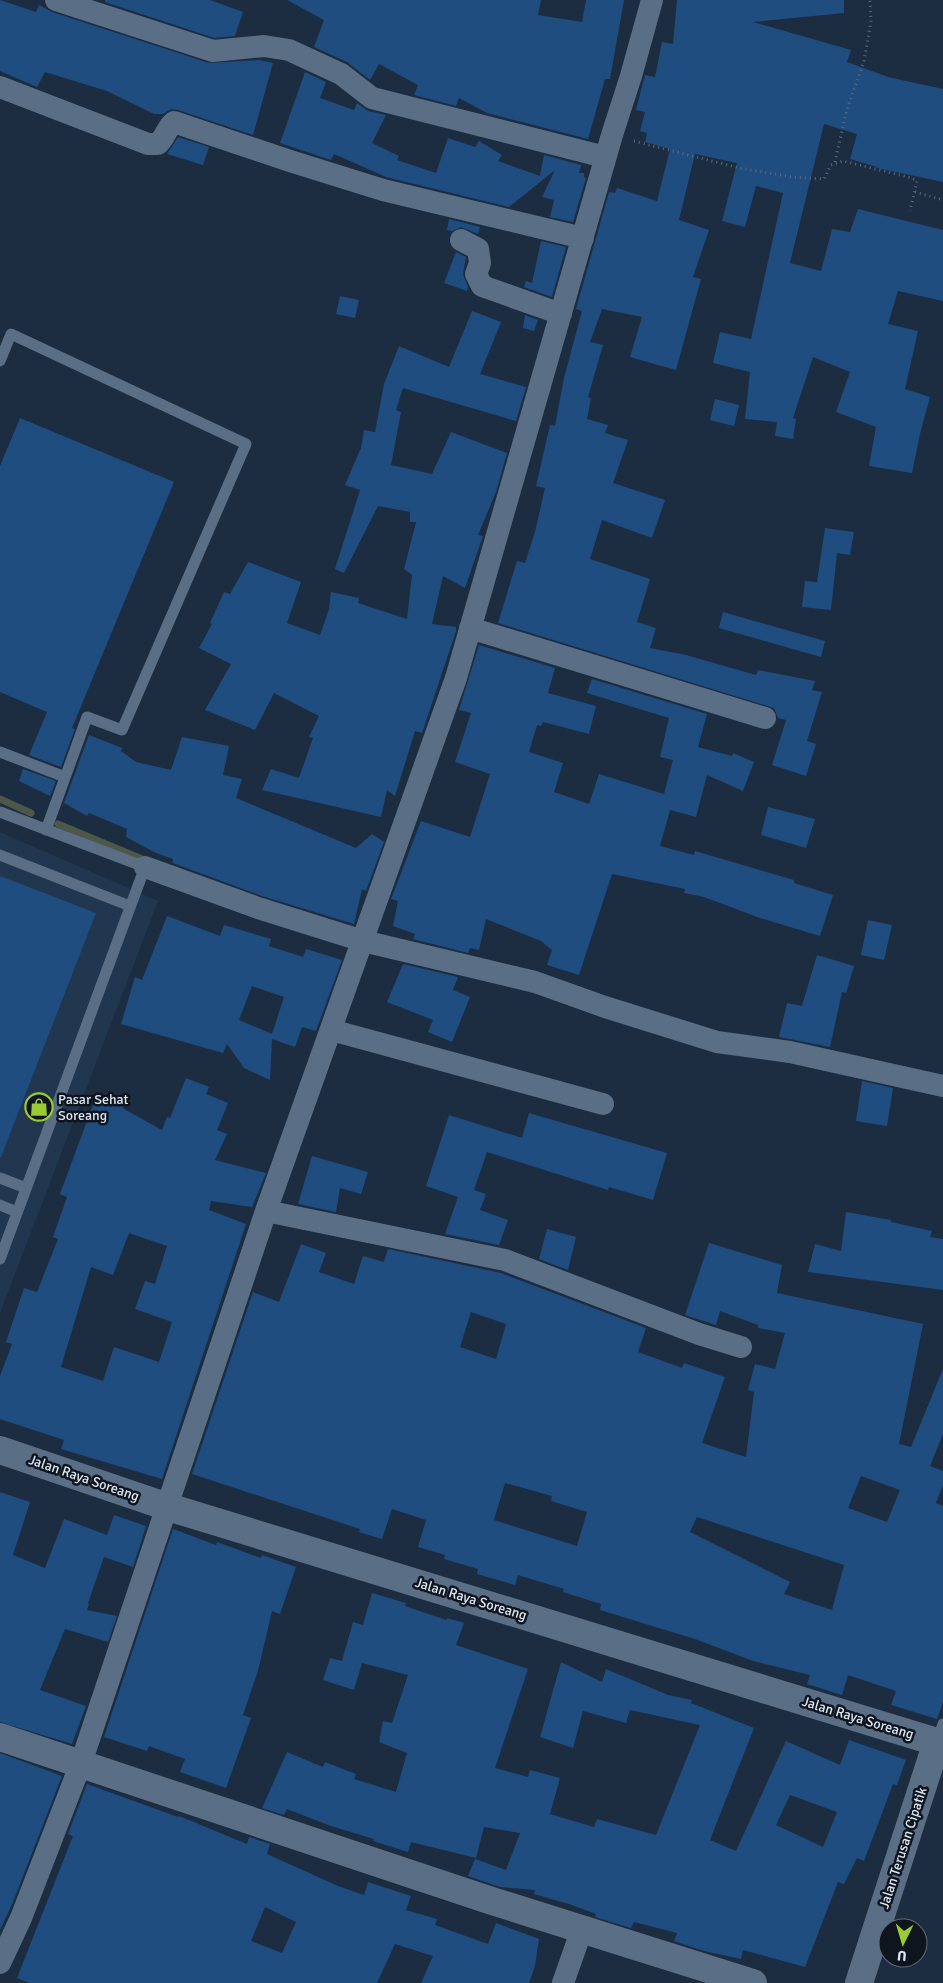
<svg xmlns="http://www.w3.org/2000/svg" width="943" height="1983" viewBox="0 0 943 1983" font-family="Signika,sans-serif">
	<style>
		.built { fill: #21374f }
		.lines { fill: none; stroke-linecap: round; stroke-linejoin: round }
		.stream { stroke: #4d5849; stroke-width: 7 }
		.building { fill: #1f4d7f; fill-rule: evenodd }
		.path { stroke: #5b6a7b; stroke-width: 3; stroke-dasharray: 1 4; stroke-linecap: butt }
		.service { stroke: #5a6e85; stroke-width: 11 }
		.minor { stroke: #5a6e85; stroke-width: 22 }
		.secondary { stroke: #5a6e85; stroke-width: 28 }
		.labels { text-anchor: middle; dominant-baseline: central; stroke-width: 5; stroke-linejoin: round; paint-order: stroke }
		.poi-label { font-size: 14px; fill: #dbe6f3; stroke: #0e151e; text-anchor: start }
		.street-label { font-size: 14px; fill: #dbe6f3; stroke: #0e151e }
	</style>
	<rect width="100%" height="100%" fill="#1c2d41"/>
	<path class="built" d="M0 832 158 901 0 1313Z"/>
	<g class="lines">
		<path class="stream" d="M0 799 31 813
			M58 824 147 861"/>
	</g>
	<path class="building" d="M0 0 36 12 39 5 52 12 209 63 259 60 273 63 253 135 178 110 171 109 163 114H154L107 91 45 72 37 87 0 71Z
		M105 0H210L243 12 235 36 214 38 105 2Z
		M287 0H541L538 15 582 22 586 0H624L610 79H605L588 139 487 113 459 98 456 106 414 95 418 85 379 64 370 80 347 62 314 47 324 20Z
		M677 0H844V13L753 22 851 50 847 62 888 77 943 89V182L877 168V167L850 159 857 134 824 124 790 263 821 271 832 229 850 232 858 209 943 230V301L898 291 888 324 918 331 905 389 930 397 920 434 912 473 869 466 876 427 836 412 850 372 813 357 793 418 796 419 793 439 775 436 777 422 745 419 750 372 713 363 720 332 751 339 783 193 756 186 745 227 722 221 737 163 695 154 679 220 709 230 693 277 701 279 676 370 630 357 642 317 602 309 590 342 603 345 588 397 591 398 587 419 608 425 605 433 628 440 613 483 665 500 652 538 602 520 590 559 650 579 637 622 656 628 650 648 686 655 756 675 758 670 815 681 812 690 822 692 807 741 816 744 806 776 772 765 786 720 778 718 774 708 498 623 517 561 525 563 535 532 545 488 536 486 550 425 555 426 564 378 582 311 576 309 609 192 615 193 617 188 657 201 670 149 645 142 647 133 640 131 645 112 636 110 645 75 655 77 662 42 673 44Z
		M305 72 326 82 320 98 354 110 357 103 368 111 386 115 372 143 399 156 397 160 436 173 448 138 475 147 479 141 502 155 498 161 540 176 544 155 581 165 579 173H584V177L586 178 573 222 550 217 554 200 542 197 555 170 509 207 386 177 334 154 331 160 280 143Z
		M178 137 209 147 203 165 167 154Z
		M449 219 480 227 478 234 461 227 452 231 447 230Z
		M541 241 566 247 552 297 524 287 526 281 532 283Z
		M456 252 466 257 463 274 468 287 467 291 444 283Z
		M340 296 359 300 355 318 336 314Z
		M472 311 501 322 480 374 526 387 516 421 403 388 396 410 401 412 391 465 432 474 451 432 507 453 496 492 478 535 483 536 465 588 443 576 432 624 456 627V631L422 733 415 731 395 796 387 790 381 817 262 790 271 769 299 778 313 738 309 737 319 716 274 693 255 730 205 710 231 664 199 648 212 624 210 623 224 592 230 594 248 562 301 582 287 623 320 635 329 609 331 592 359 598 358 603 407 619 412 575 404 569 416 522H410V512L378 506 344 573 335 569 360 490 345 485 361 448 364 430 375 432 384 384 399 346 449 367Z
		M525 315 538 320 534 331 523 328Z
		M715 399 739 405 734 426 710 420Z
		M20 418 174 482 72 728 75 729 61 767 29 755 47 712 0 692V466Z
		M825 528 854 532 850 555 837 553 831 610 802 607 805 581 817 582Z
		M723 612 825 641 821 657 719 628Z
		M479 645 555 668 548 693 596 706 589 734 543 722 541 726 537 725 529 752 563 763 554 792 589 804 599 774 664 794 673 760 660 757 669 718 587 693 592 679 707 714 698 747 732 756 733 753 754 762 743 791 707 775 696 817 670 810 660 846 694 855 695 851 794 880V883L833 895 820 936 760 918 704 897 684 893 685 889 612 874 579 975 547 965 552 950 541 941 486 919 479 950 470 948 468 953 413 939 415 934 393 926 398 901 391 899 421 821 470 837 490 774 455 762 471 713 459 710Z
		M89 735 122 748 121 751 136 762 171 770 182 737 229 746 223 775 242 779 236 798 356 848 372 834 384 842 366 891 362 889 354 924 262 896 173 863V859L156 853 126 837 127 829 89 813 87 816 64 803Z
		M23 769 56 781 50 796 19 781Z
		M768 807 815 819 806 848 761 835Z
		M0 876 96 913 1 1157H0Z
		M167 916 220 936 224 925 271 939 269 946 303 957 306 949 342 960 316 1031 302 1027 295 1047 272 1039 270 1080 244 1068 227 1044 223 1053 121 1024 135 977 142 980ZM252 986 284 997 272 1034 239 1020Z
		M868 920 892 925 884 960 861 955Z
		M817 955 854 966 846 993 842 992 830 1047 779 1037 787 1003 802 1006Z
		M403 964 458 977 453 990 470 997 452 1042 428 1032 433 1020 387 1002Z
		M186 1078 209 1087 206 1094 228 1103 217 1130 227 1134 215 1160 266 1173 252 1207 211 1201 209 1210 246 1224 162 1479 61 1449 64 1440 0 1419V1376L12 1344 6 1342 24 1288 37 1292 58 1239 53 1237 67 1197 60 1194 97 1094 120 1099 124 1109 162 1130 167 1117 170 1118ZM129 1233 167 1246 155 1284 145 1281 135 1309 172 1322 159 1362 114 1347 103 1381 61 1367 91 1267 113 1275Z
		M862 1081 893 1088 887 1126 856 1121Z
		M529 1113 667 1153 653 1200 609 1187 608 1190 487 1152 474 1190 486 1194 480 1210 508 1220 499 1245 445 1234 458 1197 426 1186 449 1115 522 1138Z
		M312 1156 368 1172 361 1194 340 1188 336 1212 298 1204Z
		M846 1212 891 1220V1222L932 1231 930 1237 943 1239V1290L808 1272 815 1244 841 1251Z
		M547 1229 576 1237 568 1270 539 1259Z
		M709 1243 782 1265 777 1293 923 1324 899 1444 911 1447 943 1369V1434L930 1466 943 1471V1485L936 1503 943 1506V1702L937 1719 891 1705 896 1691 848 1675 842 1695 807 1684 810 1675 753 1661 695 1639 600 1610 601 1604 563 1592 564 1589 518 1575 515 1585 477 1574 478 1569 444 1559 445 1555 418 1547 426 1520 392 1509 382 1539 359 1532 360 1529 192 1474 253 1292 279 1302 301 1244 326 1253 319 1272 354 1284 363 1256 384 1262 388 1249 501 1273 646 1328 638 1352 682 1368 684 1363 725 1377 702 1443 746 1457 754 1392 748 1390 755 1364 775 1369 785 1333 758 1328V1325L720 1311 716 1325 685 1315ZM471 1312 506 1324 496 1359 460 1347ZM861 1476 900 1490 887 1522 848 1508ZM505 1483 552 1496 551 1501 587 1512 577 1546 494 1520ZM697 1517 844 1565 832 1610 784 1594 790 1582 690 1532Z
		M0 1492 30 1502 13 1555 45 1568 64 1519 107 1535 114 1515 146 1526 133 1567 104 1557 88 1603 89 1604 87 1610 117 1616 108 1642 65 1629 40 1690 86 1706 72 1744 0 1722Z
		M173 1529 216 1545 217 1542 261 1558 262 1555 296 1567 280 1614 272 1611 258 1671 243 1715 251 1718 226 1788 180 1772 185 1759 149 1746 147 1751 104 1737Z
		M372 1593 406 1603 405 1606 446 1620 447 1618 464 1623 456 1645 528 1669 495 1768 528 1777 530 1770 560 1778 550 1814 594 1827 597 1819 656 1835 700 1725 630 1710 626 1723 583 1711 573 1748 540 1737 561 1662 602 1682 606 1669 668 1695 692 1700 691 1703 754 1728 710 1840 736 1851 786 1741 840 1765 849 1740 906 1760 897 1785 893 1784 864 1861 857 1858 844 1884 838 1882 805 1967 743 1950 741 1959 704 1951 674 1941 677 1933 634 1922 631 1928 595 1917 596 1914 569 1904 534 1894 535 1890 500 1887 468 1876 475 1859 506 1870 520 1833 484 1827 476 1858 411 1842 408 1852 373 1841 374 1839 331 1826 287 1809 284 1815 262 1808 287 1752 323 1767 325 1762 356 1774 354 1779 396 1792 407 1753 379 1742 383 1721 392 1723 408 1675 362 1663 354 1690 323 1680 330 1658 342 1661 353 1622 363 1625ZM790 1795 837 1812 823 1847 776 1825Z
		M0 1753 62 1776 13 1902 0 1930Z
		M87 1784 178 1817 179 1816 247 1844 249 1837 270 1844 267 1854 338 1886 364 1895 368 1882 411 1896 406 1910 437 1919 435 1925 488 1944 496 1923 539 1939 535 1966 529 1983H421L433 1956 395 1944 377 1983H29L17 1978 73 1836 68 1834ZM265 1907 296 1922 282 1953 251 1941Z"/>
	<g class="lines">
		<path class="path" d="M634 141 739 168 792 177 824 179 831 165 843 161 912 178 917 181 910 211
			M835 162 847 109 864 61 871 21 870 0
			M915 192 943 200"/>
		<path class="service" d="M0 361 11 334 246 444 122 730 87 717 46 830
			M0 752 65 777
			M0 812 145 867 0 1259
			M0 855 130 906
			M0 1178 26 1188
			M0 1205 17 1212
			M937 1742 943 1724"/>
		<path class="minor" d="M56 0 213 51 264 46 289 50 341 74 372 98 605 157
			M0 87 148 144H158C165 138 167 127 174 122L290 161 383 190 583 238
			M461 240 478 249 480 263 476 274 482 286 561 314
			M470 628 765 718
			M145 867 258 908 363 941 535 982 605 1007 717 1042 790 1052 943 1086
			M331 1030 603 1104
			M266 1211 505 1260 699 1334 741 1347
			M0 1963 21 1918 81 1763 266 1211 456 678 612 135 631 76 652 0
			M563 1983 582 1929"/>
		<path class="secondary" d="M0 1450 168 1507 943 1744
			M0 1737 489 1900 753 1983
			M859 1983 937 1742"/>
	</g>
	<defs>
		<g id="shop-ring" transform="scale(1.4375)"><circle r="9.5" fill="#0e151e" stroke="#9bcb32" stroke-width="1.5"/><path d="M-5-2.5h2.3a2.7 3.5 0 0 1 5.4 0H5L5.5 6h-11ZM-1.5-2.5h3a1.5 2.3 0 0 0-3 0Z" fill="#9bcb32"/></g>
	</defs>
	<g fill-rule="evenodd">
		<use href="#shop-ring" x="39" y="1107"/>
	</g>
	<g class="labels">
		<g class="poi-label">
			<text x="58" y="1099">Pasar Sehat<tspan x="58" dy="16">Soreang</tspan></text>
		</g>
		<g class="street-label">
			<text transform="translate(84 1478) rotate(19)">Jalan Raya Soreang</text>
			<text transform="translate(471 1599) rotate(17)">Jalan Raya Soreang</text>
			<text transform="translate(858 1718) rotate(17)">Jalan Raya Soreang</text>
			<text transform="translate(903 1848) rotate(-72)">Jalan Terusan Cipatik</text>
		</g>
	</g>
	<g transform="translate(903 1943) rotate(185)"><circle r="24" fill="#0e151e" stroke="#606973"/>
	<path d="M0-4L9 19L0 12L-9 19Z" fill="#9bcb32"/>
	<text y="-8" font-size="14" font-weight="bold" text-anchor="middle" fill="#dbe6f3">U</text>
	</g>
</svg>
